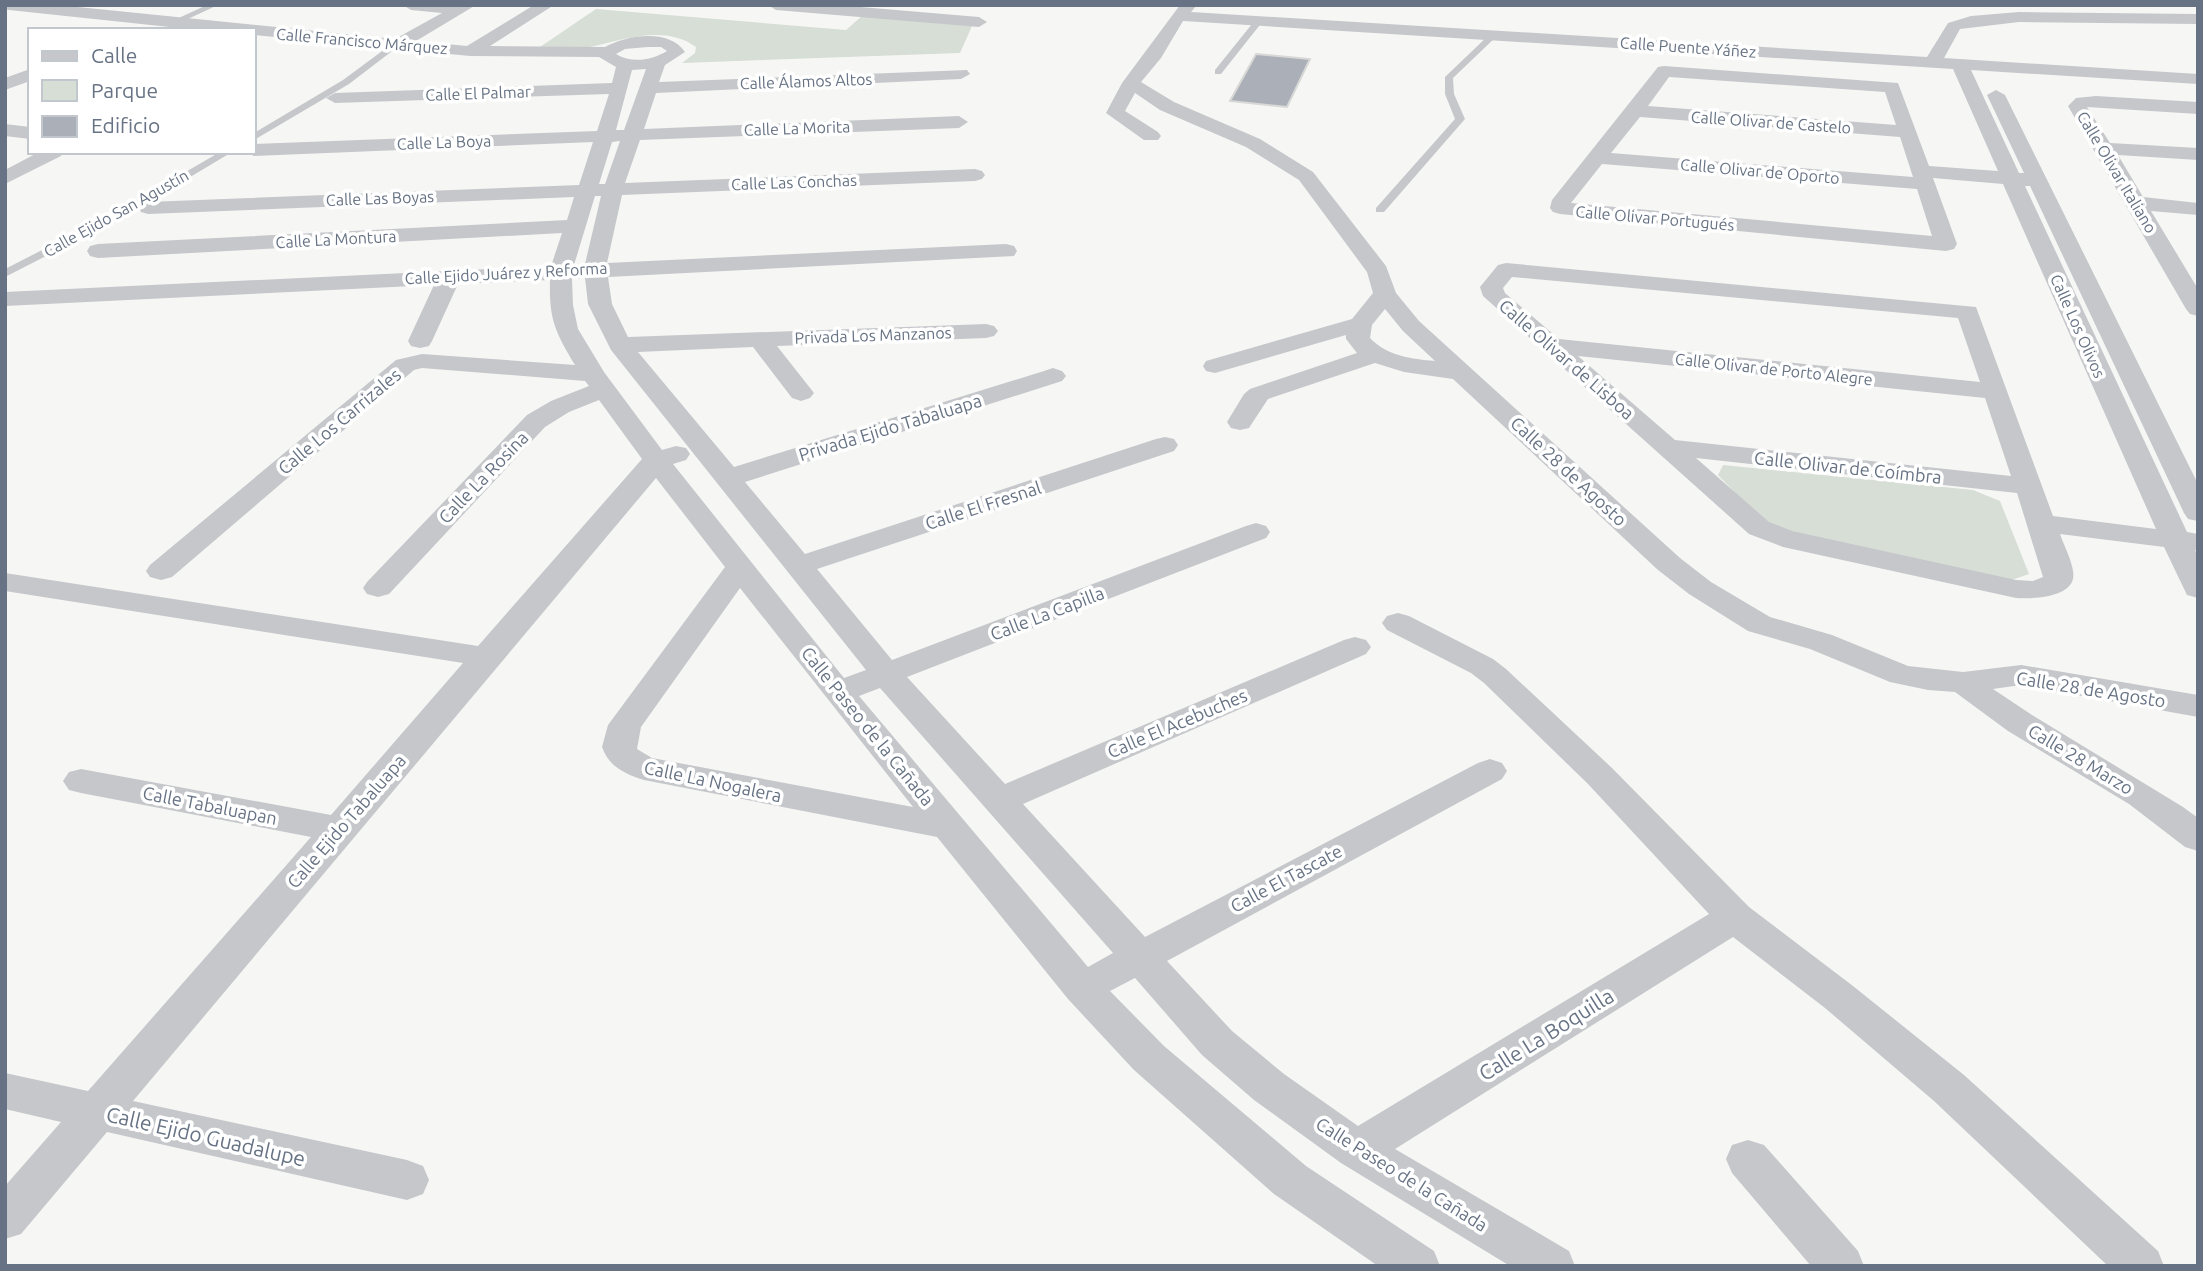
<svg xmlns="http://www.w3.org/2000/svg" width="2203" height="1271" viewBox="0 0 2203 1271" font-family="Ubuntu,sans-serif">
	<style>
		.green { fill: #d7ded5 }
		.building { fill: #abb0b8; stroke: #d8d8d6; stroke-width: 2 }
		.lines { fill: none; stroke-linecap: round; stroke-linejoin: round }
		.service { fill: #c5c7cb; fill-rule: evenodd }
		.minor { fill: #c5c7cb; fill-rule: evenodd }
		.labels { text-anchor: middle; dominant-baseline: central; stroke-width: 7; stroke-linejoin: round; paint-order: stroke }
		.far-street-label { font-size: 16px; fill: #677384; stroke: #fff }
		.street-label { font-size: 18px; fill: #677384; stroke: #fff }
		.near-street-label { font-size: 21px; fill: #677384; stroke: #fff }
	</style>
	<rect width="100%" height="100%" fill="#f6f7f4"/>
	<path class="green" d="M596 9 846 30 862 16 972 26 960 53 682 63 695 53 696 47C664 24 624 40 590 47 575 50 556 47 540 47Z
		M1723 465 1973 490 2000 501 2029 574 2009 581 1782 531 1762 520 1718 475Z"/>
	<path class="building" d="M1256 54 1310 59 1287 107 1230 101Z"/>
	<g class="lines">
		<path class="service" d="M207 5H218L177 24 170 22Z
			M1256 19 1263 21 1221 74H1215V70Z
			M1491 33 1498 35 1453 78 1454 94 1465 119 1384 212H1376V208L1455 119 1445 94V77Z
			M393 43 400 45 349 84 254 140V133L343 80Z
			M220 152H232L130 213 5 277V269L122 209Z"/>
		<path class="minor" d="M5 5H58L395 39 442 13 411 10 403 5H476L416 41 467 46 534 5H554L490 46 605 47C627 35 669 28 685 52L665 65 659 82 967 70 970 74 961 79 656 93 644 129 959 116 968 122 959 128 640 140 625 183 975 169 982 171 985 175 982 179 975 181 622 195 607 263 1006 244 1014 246 1017 251 1014 256 608 277 612 304 628 337 986 324 994 326 998 331 994 336 986 338 777 346 814 393 810 398 801 401 792 398 753 347 638 352 734 467 1044 371 1053 368 1062 371 1066 376 1062 381 745 482 805 554 1156 439 1165 437 1174 439 1178 445 1174 451 817 569 892 660 1246 526 1256 523 1266 526 1270 532 1266 538 907 677 1005 784 1344 640 1355 637 1366 640 1371 647 1366 654 1023 804 1145 937 1478 763 1490 759 1502 763 1507 771 1502 779 1167 961 1232 1031 1284 1074 1358 1126 1709 914 1588 784 1484 683 1471 673 1387 630 1382 623 1387 616 1398 613 1409 616 1493 659 1506 669 1612 768 1749 907 1853 986 1964 1075 2158 1251 2164 1266H2108L1934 1101 1825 1008 1733 937 1395 1149 1569 1251 1575 1266H1510L1341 1163 1254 1100 1202 1055 1135 978 1110 991 1164 1046 1306 1166 1434 1251 1440 1266H1378L1274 1194 1134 1070 1068 999 937 837 644 780C625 774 609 767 602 747L608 725 725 567 656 478 133 1101 407 1160 423 1166 429 1180 423 1194 407 1200 107 1132 21 1234 5 1239V1186L61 1122 5 1109V1073L88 1091 311 837 81 793 69 790 63 781 69 772 81 769 331 815 463 663 5 591V573L478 646 642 459 599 400 569 412 545 427 389 594 378 597 367 594 363 588 367 582 527 415 551 401 589 386 585 381 422 368 414 370 172 577 161 580 150 577 146 571 150 565 396 360 422 354 575 365C555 331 549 320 550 280L458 284 432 341 429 346 420 348 411 346 408 341 434 285 5 306V292L551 266 562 233 98 258 90 256 87 251 90 246 98 244 567 220 574 197 148 214 141 212 138 208 141 204 148 202 579 185 593 142 254 156 246 152H254V144L597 131 609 94 335 103 326 98 335 93 612 83 616 67 599 57 470 56 254 35V30H198L9 10 5 9ZM648 47H661L667 51C652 60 632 64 616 54L625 49ZM646 69 624 130H616L632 70ZM620 141 605 184H599L612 142ZM595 196H601L585 264 574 265ZM585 278 588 304 611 350 866 670 844 678 673 464 686 460 690 454 686 448 676 446 662 450 604 372 578 329 573 305 572 279ZM740 588 913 807 652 758 637 749 641 727ZM880 688 1113 953 1088 967 859 696Z
			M768 5H837L979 17 987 22 979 27 776 10Z
			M1180 5H1197L1191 12 1927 57 1948 23 1971 16 2019 12 2198 14V24L2019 22 1960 29 1944 58 2198 74V84L1971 70 2019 173H2024L1987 95 1996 90 2005 95 2198 484V521L2188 519 2184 513 2030 186H2025L2187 532 2198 534V550H2195L2198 556V598L2187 595 2164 547 2060 534C2064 546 2071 558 2073 571 2078 598 2033 599 2016 598L1783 547 1749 534 1483 296 1480 287 1498 265 1506 263 1976 307 2053 516 2156 529 2003 184 1933 178 1957 244 1954 249 1946 251 1560 214 1553 212 1550 208 1552 200 1658 67 1664 66 1898 83 1929 166 1998 171 1953 69 1183 21 1161 58 1141 82 1174 102 1260 139 1313 172 1386 266 1396 293 1419 321 1680 558 1711 582 1770 617 1832 635 1908 666 1963 672 2021 665 2198 695V717L2021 685 1993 689 2032 715 2183 807 2198 818V851L2185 847 2129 804 2008 731 1955 692 1928 690 1890 682 1810 649 1748 631 1689 594 1658 570 1453 379 1404 372 1375 363 1268 399 1249 428 1240 430 1231 428 1227 422 1244 394 1250 389 1357 353 1346 339V335L1215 373 1206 371 1203 366 1206 361 1352 319 1373 293 1367 272 1299 180 1246 147 1160 110 1135 93 1125 111 1158 132 1161 136 1158 140H1144L1106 113 1122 83ZM1669 77 1885 92 1896 125 1648 106ZM1640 117 1900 137 1913 177 1611 153ZM1602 164 1917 189 1932 236 1571 203ZM1512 277 1958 318 1980 382 1559 339 1505 293 1503 288ZM1385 309 1403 331 1435 361C1412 359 1387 356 1370 338L1372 325ZM1578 356 1985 398 2011 476 1675 440ZM1696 458 2017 493 2043 577 2033 581 2016 580 1792 531 1769 522Z
			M30 69V81L5 90V78Z
			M2096 96 2198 102V114L2087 107 2110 143 2198 148V160L2118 155 2143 197 2198 203V215L2151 211 2198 289V316L2190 314 2186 309 2068 106 2076 98Z
			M5 124 30 127V139L5 136Z
			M39 152H64L61 156 5 184V170Z
			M1748 1140 1764 1145 1858 1251 1864 1266H1811L1732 1173 1726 1159 1732 1145Z"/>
	</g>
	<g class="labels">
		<g class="far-street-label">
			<text transform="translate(362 41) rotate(5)">Calle Francisco Márquez</text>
			<text transform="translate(1688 47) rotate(4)">Calle Puente Yáñez</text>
			<text transform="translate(806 81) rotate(-2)">Calle Álamos Altos</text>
			<text transform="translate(478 93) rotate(-2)">Calle El Palmar</text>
			<text transform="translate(1771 122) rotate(4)">Calle Olivar de Castelo</text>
			<text transform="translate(797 128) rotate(-2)">Calle La Morita</text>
			<text transform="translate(444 142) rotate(-2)">Calle La Boya</text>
			<text transform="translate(1760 171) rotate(5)">Calle Olivar de Oporto</text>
			<text transform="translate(2117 172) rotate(59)">Calle Olivar Italiano</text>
			<text transform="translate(794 182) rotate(-2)">Calle Las Conchas</text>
			<text transform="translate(380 198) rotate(-2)">Calle Las Boyas</text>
			<text transform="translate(116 213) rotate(-29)">Calle Ejido San Agustín</text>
			<text transform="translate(1655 218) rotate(5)">Calle Olivar Portugués</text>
			<text transform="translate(336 239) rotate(-3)">Calle La Montura</text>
			<text transform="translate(506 273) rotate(-3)">Calle Ejido Juárez y Reforma</text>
			<text transform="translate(2078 326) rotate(66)">Calle Los Olivos</text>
			<text transform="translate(873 335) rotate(-2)">Privada Los Manzanos</text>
			<text transform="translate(1774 369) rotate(6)">Calle Olivar de Porto Alegre</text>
		</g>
		<g class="street-label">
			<text transform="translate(1567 359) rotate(41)">Calle Olivar de Lisboa</text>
			<text transform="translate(339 421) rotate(-40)">Calle Los Carrizales</text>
			<text transform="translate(890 427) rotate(-17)">Privada Ejido Tabaluapa</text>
			<text transform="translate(1848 467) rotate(6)">Calle Olivar de Coímbra</text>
			<text transform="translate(1569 471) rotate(43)">Calle 28 de Agosto</text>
			<text transform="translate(483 477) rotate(-46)">Calle La Rosina</text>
			<text transform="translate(983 505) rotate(-18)">Calle El Fresnal</text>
			<text transform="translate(1047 613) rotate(-21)">Calle La Capilla</text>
			<text transform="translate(2091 689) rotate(9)">Calle 28 de Agosto</text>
			<text transform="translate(1177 723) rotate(-23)">Calle El Acebuches</text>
			<text transform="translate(868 726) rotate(51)">Calle Paseo de la Cañada</text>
			<text transform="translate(2081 759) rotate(31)">Calle 28 Marzo</text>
			<text transform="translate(713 781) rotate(12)">Calle La Nogalera</text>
			<text transform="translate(210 805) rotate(11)">Calle Tabaluapan</text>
			<text transform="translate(346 821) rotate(-49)">Calle Ejido Tabaluapa</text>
			<text transform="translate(1286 878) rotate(-28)">Calle El Tascate</text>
			<text transform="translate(1402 1174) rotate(32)">Calle Paseo de la Cañada</text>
		</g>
		<g class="near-street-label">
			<text transform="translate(1546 1034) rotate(-32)">Calle La Boquilla</text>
			<text transform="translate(206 1136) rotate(13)">Calle Ejido Guadalupe</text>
		</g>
	</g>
	<rect width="2203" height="1271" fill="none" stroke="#677384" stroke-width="14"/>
	<rect x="28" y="28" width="228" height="126" fill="#ffffff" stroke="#c2c7ce" stroke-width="2"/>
	<rect x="42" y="51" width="35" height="10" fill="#c5c7cb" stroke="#c2c7ce" stroke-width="2"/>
	<text x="91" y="63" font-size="21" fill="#677384">Calle</text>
	<rect x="42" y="80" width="35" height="21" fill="#d7ded5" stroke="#c2c7ce" stroke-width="2"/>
	<text x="91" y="98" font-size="21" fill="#677384">Parque</text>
	<rect x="42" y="116" width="35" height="21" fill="#abb0b8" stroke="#c2c7ce" stroke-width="2"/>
	<text x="91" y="133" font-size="21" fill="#677384">Edificio</text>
</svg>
